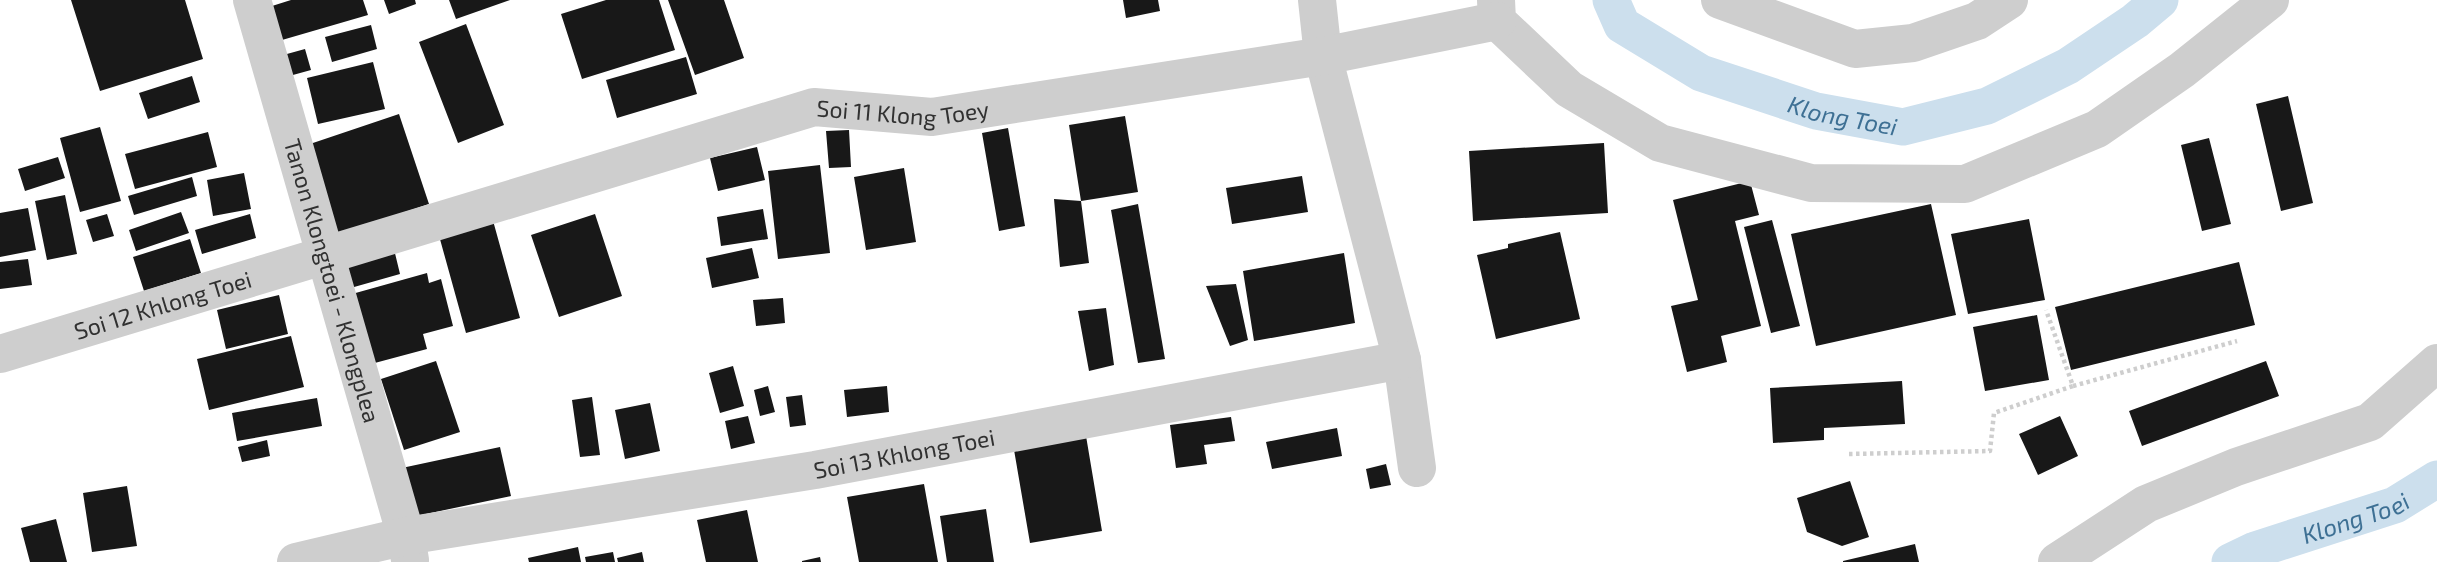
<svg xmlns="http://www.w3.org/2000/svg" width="2437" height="562" viewBox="0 0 2437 562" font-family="'Exo 2',sans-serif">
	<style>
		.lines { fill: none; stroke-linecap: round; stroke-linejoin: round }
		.canal { stroke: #ccdfed; stroke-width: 37 }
		.building { fill: #181818 }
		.path { stroke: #cecece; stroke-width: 4.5; stroke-dasharray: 3.5 3.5; stroke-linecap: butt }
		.minor { stroke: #cecece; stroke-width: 38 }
		.labels { text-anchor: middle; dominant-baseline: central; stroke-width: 7; stroke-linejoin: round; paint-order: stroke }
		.street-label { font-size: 23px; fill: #313131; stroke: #fff }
		.water-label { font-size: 24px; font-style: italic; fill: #3e7094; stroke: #fff }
	</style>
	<rect width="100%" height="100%" fill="#fff"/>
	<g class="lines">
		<g class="canal">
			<path id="s1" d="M1611 0 1622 25 1701 73 1816 111 1903 127 1987 106 2068 66 2135 21 2160 0"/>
			<path id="s2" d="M2230 562 2255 550 2395 505 2437 479"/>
		</g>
	</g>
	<path class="building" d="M71 0H185L203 59 100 91Z
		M291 0H363L368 15 282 40 272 6Z
		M384 0H415L416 4 389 14Z
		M449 0H510L456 19Z
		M606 0H659L675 50 582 79 561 14Z
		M668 0H724L744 58 695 75Z
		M1123 0H1158L1160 11 1126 18Z
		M466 24 504 125 458 143 419 42Z
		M371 25 377 49 332 62 325 37Z
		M305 49 311 70 282 78 276 57Z
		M686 57 697 94 617 118 606 80Z
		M373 62 385 109 318 124 307 78Z
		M192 76 200 102 148 119 139 93Z
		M2288 96 2313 203 2281 211 2256 104Z
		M399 114 429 204 334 236 304 146Z
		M1125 116 1138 192 1081 201 1069 125Z
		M100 127 121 201 80 212 60 138Z
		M1008 128 1025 226 999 231 982 133Z
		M849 130 851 167 829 168 826 131Z
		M208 132 217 167 135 189 125 154Z
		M2209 138 2231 224 2202 231 2181 145Z
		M1604 143 1608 213 1473 221 1469 151Z
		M757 147 765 180 718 191 710 158Z
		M58 157 65 178 25 191 18 169Z
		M820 165 830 253 778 259 768 171Z
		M904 168 916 242 866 250 854 177Z
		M244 173 251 209 213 216 207 180Z
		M1302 176 1308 212 1232 224 1226 188Z
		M192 177 197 196 134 215 128 196Z
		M1750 181 1759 215 1735 221 1761 326 1721 336 1727 362 1687 372 1671 306 1698 300 1673 200Z
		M65 195 77 254 47 260 35 201Z
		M1054 199 1081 201 1089 263 1060 267Z
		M1138 204 1165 359 1138 363 1111 210Z
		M1931 204 1956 315 1816 346 1791 234Z
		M28 208 36 250 0 257V213Z
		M763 209 768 239 721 246 717 217Z
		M181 212 189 233 136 251 129 230Z
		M107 214 114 236 93 242 86 220Z
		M250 214 256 238 202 254 195 230Z
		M595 214 622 296 559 317 531 235Z
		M492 217 520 318 466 333 438 232Z
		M2029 219 2045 300 1968 314 1951 234Z
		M1772 220 1800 326 1771 333 1744 227Z
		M1560 232 1580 319 1496 339 1477 255 1508 248V244Z
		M190 239 201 273 144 291 133 257Z
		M393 245 400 274 347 289 340 259Z
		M752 248 759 278 712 288 706 258Z
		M1344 253 1355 323 1254 341 1243 271Z
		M28 259 32 285 0 289V262Z
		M2239 262 2255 325 2071 370 2055 307Z
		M427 273 429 283 441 279 453 326 423 334 427 349 371 364 352 294Z
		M1236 284 1248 340 1230 346 1206 286Z
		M279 295 288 334 226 349 217 310Z
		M783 298 785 323 756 326 753 300Z
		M1106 308 1114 365 1089 371 1078 311Z
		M2037 315 2049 380 1985 391 1973 327Z
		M291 336 304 387 209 410 197 359Z
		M436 361 460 432 404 450 381 379Z
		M2266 361 2279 396 2142 446 2129 411Z
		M733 366 744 406 720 413 709 373Z
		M1902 381 1905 424 1824 428V440L1773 443 1770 388Z
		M768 386 775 412 760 416 754 390Z
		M887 386 889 412 847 417 844 390Z
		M802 395 806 425 790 427 786 397Z
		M592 397 600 455 580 457 572 400Z
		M317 398 322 426 237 441 232 413Z
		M650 403 660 451 625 459 615 410Z
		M748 416 755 443 731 449 725 421Z
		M2060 416 2078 456 2038 475 2019 434Z
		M1231 417 1235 441 1204 445 1207 464 1176 468 1170 425Z
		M1084 424 1102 531 1030 543 1013 444Z
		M1337 428 1342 456 1272 469 1266 442Z
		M267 440 270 456 242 462 238 447Z
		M500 447 511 496 407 518 397 469Z
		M1386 464 1391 485 1370 489 1366 469Z
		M1850 481 1869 537 1842 546 1807 532 1797 498Z
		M924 484 938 562H859L847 497Z
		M127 486 137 546 92 552 83 493Z
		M986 509 994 562H947L940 516Z
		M747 510 758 562H706L697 520Z
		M56 519 67 562H30L21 528Z
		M1915 544 1919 562H1843V561Z
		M578 547 581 562H529L528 558Z
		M613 552 615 562H586L585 557Z
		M642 552 644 562H618L617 558Z
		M820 557 821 562H802V561Z"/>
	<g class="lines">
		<path class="path" d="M2073 386 2237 341
			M1849 454 1990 451 1994 413 2073 386 2046 310"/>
		<g class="minor">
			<path id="s3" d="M252 0 406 536 410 560"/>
			<path d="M1317 0 1323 56 1402 360 1417 468"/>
			<path d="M1496 0 1497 21 1569 89 1660 143 1811 183 1965 184 2097 129 2182 70 2270 0"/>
			<path d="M1720 0 1855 49 1913 43 1977 21 2009 0"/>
			<path id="s4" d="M0 354 814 107 932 117 1323 56 1497 21"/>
			<path id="s5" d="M296 562 406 536 815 470 1402 360"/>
			<path d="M2057 562 2146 504 2236 467 2370 422 2437 363"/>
		</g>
	</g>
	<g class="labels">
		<g class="street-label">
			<text stroke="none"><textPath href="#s4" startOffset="940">Soi 11 Klong Toey</textPath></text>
			<text stroke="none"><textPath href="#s3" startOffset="292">Tanon Klongtoei - Klongplea</textPath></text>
			<text stroke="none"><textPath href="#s4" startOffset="170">Soi 12 Khlong Toei</textPath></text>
			<text stroke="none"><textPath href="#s5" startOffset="618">Soi 13 Khlong Toei</textPath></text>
		</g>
		<g class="water-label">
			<text stroke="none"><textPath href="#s1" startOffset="268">Klong Toei</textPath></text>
			<text stroke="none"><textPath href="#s2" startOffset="133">Klong Toei</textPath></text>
		</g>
	</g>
</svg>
